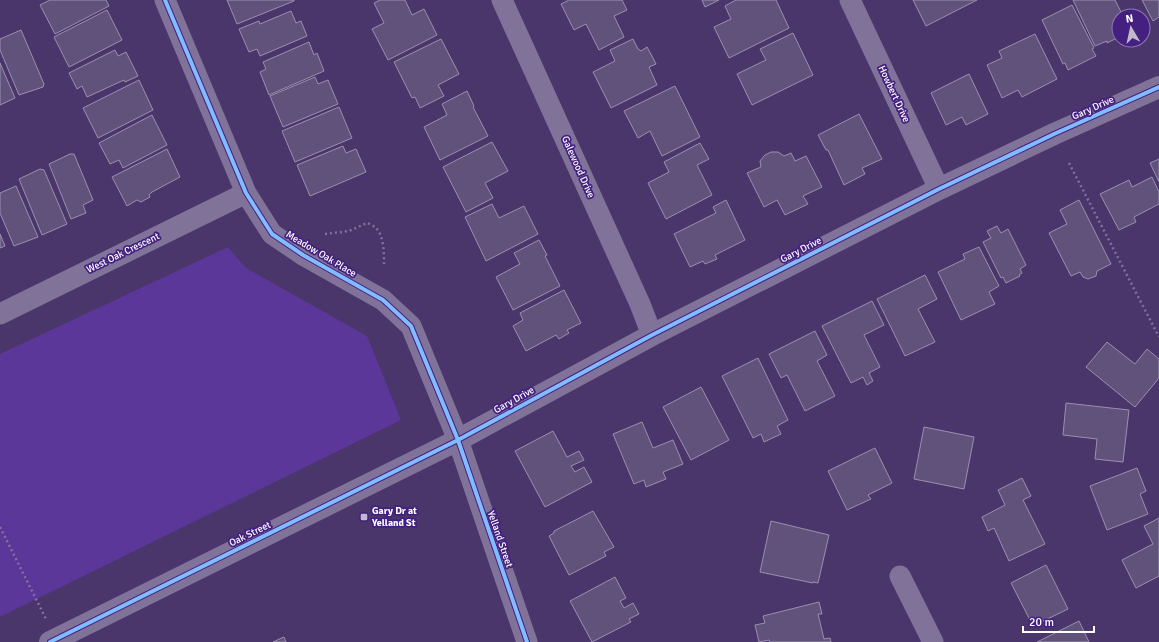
<svg xmlns="http://www.w3.org/2000/svg" width="1159" height="642" viewBox="0 0 1159 642" font-family="Signika,sans-serif">
	<style>
		.green { fill: #5a3799 }
		.building { fill: #61527c; stroke: #9b8faf }
		.lines { fill: none; stroke-linecap: round; stroke-linejoin: round }
		.path { stroke: #807299; stroke-width: 2.5; stroke-dasharray: 2 3; stroke-linecap: butt }
		.minor { stroke: #807299; stroke-width: 21 }
		.tertiary { stroke: #807299; stroke-width: 22 }
		.cycleway-casing { stroke: #442080; stroke-width: 6 }
		.cycleway { stroke: #80bcff; stroke-width: 4 }
		.poi-dot { fill: #c0b9cb; stroke: #442080; stroke-width: 1.5 }
		.labels { text-anchor: middle; dominant-baseline: central; stroke-width: 3.5; stroke-linejoin: round; paint-order: stroke }
		.street-label { font-size: 10px; fill: #fff; stroke: #442080 }
		.poi-label { font-size: 10px; font-weight: bold; fill: #fff; stroke: #442080; text-anchor: start }
	</style>
	<rect width="100%" height="100%" fill="#4a366a"/>
	<path class="green" d="M228 247 246 268 367 336 401 420 0 617V354Z"/>
	<path class="building" d="M50 0H106L109 6 55 34 40 5Z
		M227 0H294V1L237 24Z
		M380 0H405L412 15 424 9 437 35 388 60 372 29 384 23 374 3Z
		M569 0H622L627 10 614 16 624 37 599 50 586 24 574 30 561 4Z
		M702 0H719L705 7Z
		M736 0H776L789 28 729 58 714 27 731 19 725 6Z
		M913 0H977L926 26Z
		M1073 0H1115L1123 16H1119V37L1107 43V41L1095 46Z
		M1142 0H1159V17L1153 21Z
		M1072 5 1094 48 1092 49 1096 56 1068 70 1065 63 1063 64 1042 20Z
		M107 10 122 40 69 67 54 37Z
		M291 11 296 23 301 21 307 36 260 56 257 49 249 52 239 29 259 21 260 24Z
		M21 30 44 84 43 87 19 95 0 50V39Z
		M793 33 813 75 752 105 737 74 766 60 760 49Z
		M1035 34 1057 79 1022 97 1018 90 1002 98 987 65 1002 58 999 51Z
		M441 39 459 74 438 85 444 96 420 108 415 97 412 98 394 62Z
		M633 39 638 49 641 51 647 47 653 58 656 64 649 67 657 85 611 108 593 72 615 61 610 50Z
		M309 42 314 55 317 53 324 71 269 95 260 72 266 69 263 62Z
		M115 50 118 56 126 52 138 76 125 82 124 80 87 97 82 86 77 89 69 73Z
		M0 63 15 98 0 105Z
		M969 74 988 114 966 125 962 117 946 125 931 93Z
		M315 77 318 84 328 80 338 104 283 127 270 96Z
		M139 80 153 110 98 138 83 108Z
		M675 86 700 137 662 156 650 131 638 138 624 111Z
		M467 91 474 106 473 107 488 136 440 160 424 127 447 115 442 104Z
		M339 107 352 138 295 162 282 131Z
		M859 114 882 159 862 168 865 174 844 185 828 150H826L818 135Z
		M152 115 167 145 123 168 119 160 110 164 99 143Z
		M492 142 508 171 485 183 493 198 466 212 443 167Z
		M700 143 709 159 697 165 712 195 666 219 648 183 669 172 664 162Z
		M343 146 346 153 356 149 366 172 310 196 297 165Z
		M167 149 180 177 152 192 149 195 150 197 141 202 137 200 127 206 112 177Z
		M771 152H778L784 156 791 153 795 161 806 156 822 187 803 196 808 204 785 215 777 200 764 207 747 173 761 167 760 161 765 155Z
		M70 154H74L93 200 83 205 86 213 71 219 49 164Z
		M1159 159V182L1150 163Z
		M40 169 44 170 67 224 42 235 19 179Z
		M1152 177 1159 192V204L1134 217 1136 222 1119 230 1100 194 1129 180 1132 187Z
		M16 186 38 237 14 246 0 213V193Z
		M726 200 745 240 715 255 717 259 705 264 703 261 690 267 674 234 716 213 713 207Z
		M1079 200 1111 264 1097 271 1096 276 1088 279 1083 277 1080 272 1071 276 1049 233 1067 224 1060 210Z
		M492 204 499 218 524 206 538 234 486 261 465 217Z
		M997 226 1001 233 1008 229 1026 265 1020 269 1022 273 1019 275 1020 276 1006 283 1003 277 1001 278 983 242 991 238 987 231Z
		M0 234 5 246 0 248Z
		M539 240 547 255 545 256 560 286 513 310 496 277 520 264 514 253Z
		M979 247 999 286 989 292 995 304 961 320 938 272 965 259 963 254Z
		M925 275 937 299 918 309 935 342 905 356 877 299Z
		M564 290 581 323 567 330 569 333 559 339 556 335 526 351 513 326 523 320 520 313Z
		M872 301 884 325 864 335 880 367 869 373 873 381 867 385 863 377 851 383 822 326Z
		M815 331 827 355 817 361 835 396 805 411 787 375 781 378 769 354Z
		M1107 342 1135 364 1147 349 1159 359V378L1135 407 1086 367Z
		M758 358 788 420 777 426 781 434 764 442 761 434 753 438 722 376Z
		M701 387 729 440 691 460 663 407Z
		M1066 403 1129 410 1123 462 1095 459 1097 439 1063 435Z
		M642 422 653 448 673 440 683 464 663 472 666 479 646 487 644 480 634 484 613 434Z
		M924 427 974 437 964 489 914 479Z
		M553 431 567 457 579 451 584 460 571 466 575 472 584 467 592 482 545 507 515 451Z
		M875 448 892 483 868 495 871 499 847 510 828 471Z
		M1137 468 1146 491 1140 494 1148 514 1107 530 1090 486Z
		M1022 478 1031 496 1023 500 1045 544 1009 561 994 528 988 531 982 517 1005 505 998 490Z
		M593 511 614 547 604 552 606 556 569 575 549 536 554 533V531Z
		M1159 518V576L1136 588 1122 560 1153 544 1144 526Z
		M771 521 829 535 818 583 813 582V583L760 572Z
		M1046 565 1068 609 1033 626 1011 583Z
		M615 577 626 598 620 601 624 608 633 603 639 614 629 619 631 622 592 642 570 601Z
		M819 602 822 614H818L824 639 830 638 831 642H770L769 640 759 642 755 625 765 623 763 616Z
		M1079 621 1089 642H1037Z
		M284 637 286 642H273Z"/>
	<g class="lines">
		<path class="path" d="M1069 163 1159 337
			M325 234 349 231 367 223C370 224 374 226 376 228 384 236 384 253 384 264
			M0 527 46 619"/>
		<path class="minor" d="M165 0 246 193 272 234 303 255 383 300 411 326 458 440 527 642
			M502 0 640 304 652 335
			M850 0 939 189
			M0 314 246 193
			M900 576 933 642"/>
		<path class="tertiary" d="M50 642 458 440 652 335 939 189 1054 134 1159 87"/>
		<g class="cycleway-casing">
			<path id="cycleway" d="M165 0 246 193 272 234 303 255 383 300 411 326 458 440 527 642
				M50 642 458 440 652 335 939 189 1054 134 1159 87"/>
		</g>
		<use href="#cycleway" class="cycleway"/>
	</g>
	<rect class="poi-dot" x="360" y="513" width="8" height="8" rx="2"/>
	<g class="labels">
		<g class="street-label">
			<text transform="translate(894 94) rotate(65)">Howbert Drive</text>
			<text transform="translate(1093 108) rotate(-24)">Gary Drive</text>
			<text transform="translate(578 167) rotate(66)">Galewood Drive</text>
			<text transform="translate(801 250) rotate(-27)">Gary Drive</text>
			<text transform="translate(123 253) rotate(-26)">West Oak Crescent</text>
			<text transform="translate(321 254) rotate(31)">Meadow Oak Place</text>
			<text transform="translate(514 400) rotate(-29)">Gary Drive</text>
			<text transform="translate(250 534) rotate(-26)">Oak Street</text>
			<text transform="translate(500 539) rotate(71)">Yelland Street</text>
		</g>
		<g class="poi-label">
			<text x="372" y="511">Gary Dr at<tspan x="372" dy="12">Yelland St</tspan></text>
		</g>
	</g>
	<g transform="translate(1131 28) rotate(351)"><circle r="19" fill="#442080" stroke="#8f79b3"/>
	<path d="M0-3L7 15L0 10L-7 15Z" fill="#c0b9cb"/>
	<text y="-6" font-size="11" font-weight="bold" text-anchor="middle" fill="#ffffff">N</text>
	</g>
	<path d="M1023 626v6h71v-6" fill="none" stroke="#ffffff" stroke-width="2"/>
	<text x="1029" y="626" font-size="12" fill="#ffffff" stroke="#442080" stroke-width="3" paint-order="stroke">20 m</text>
</svg>
